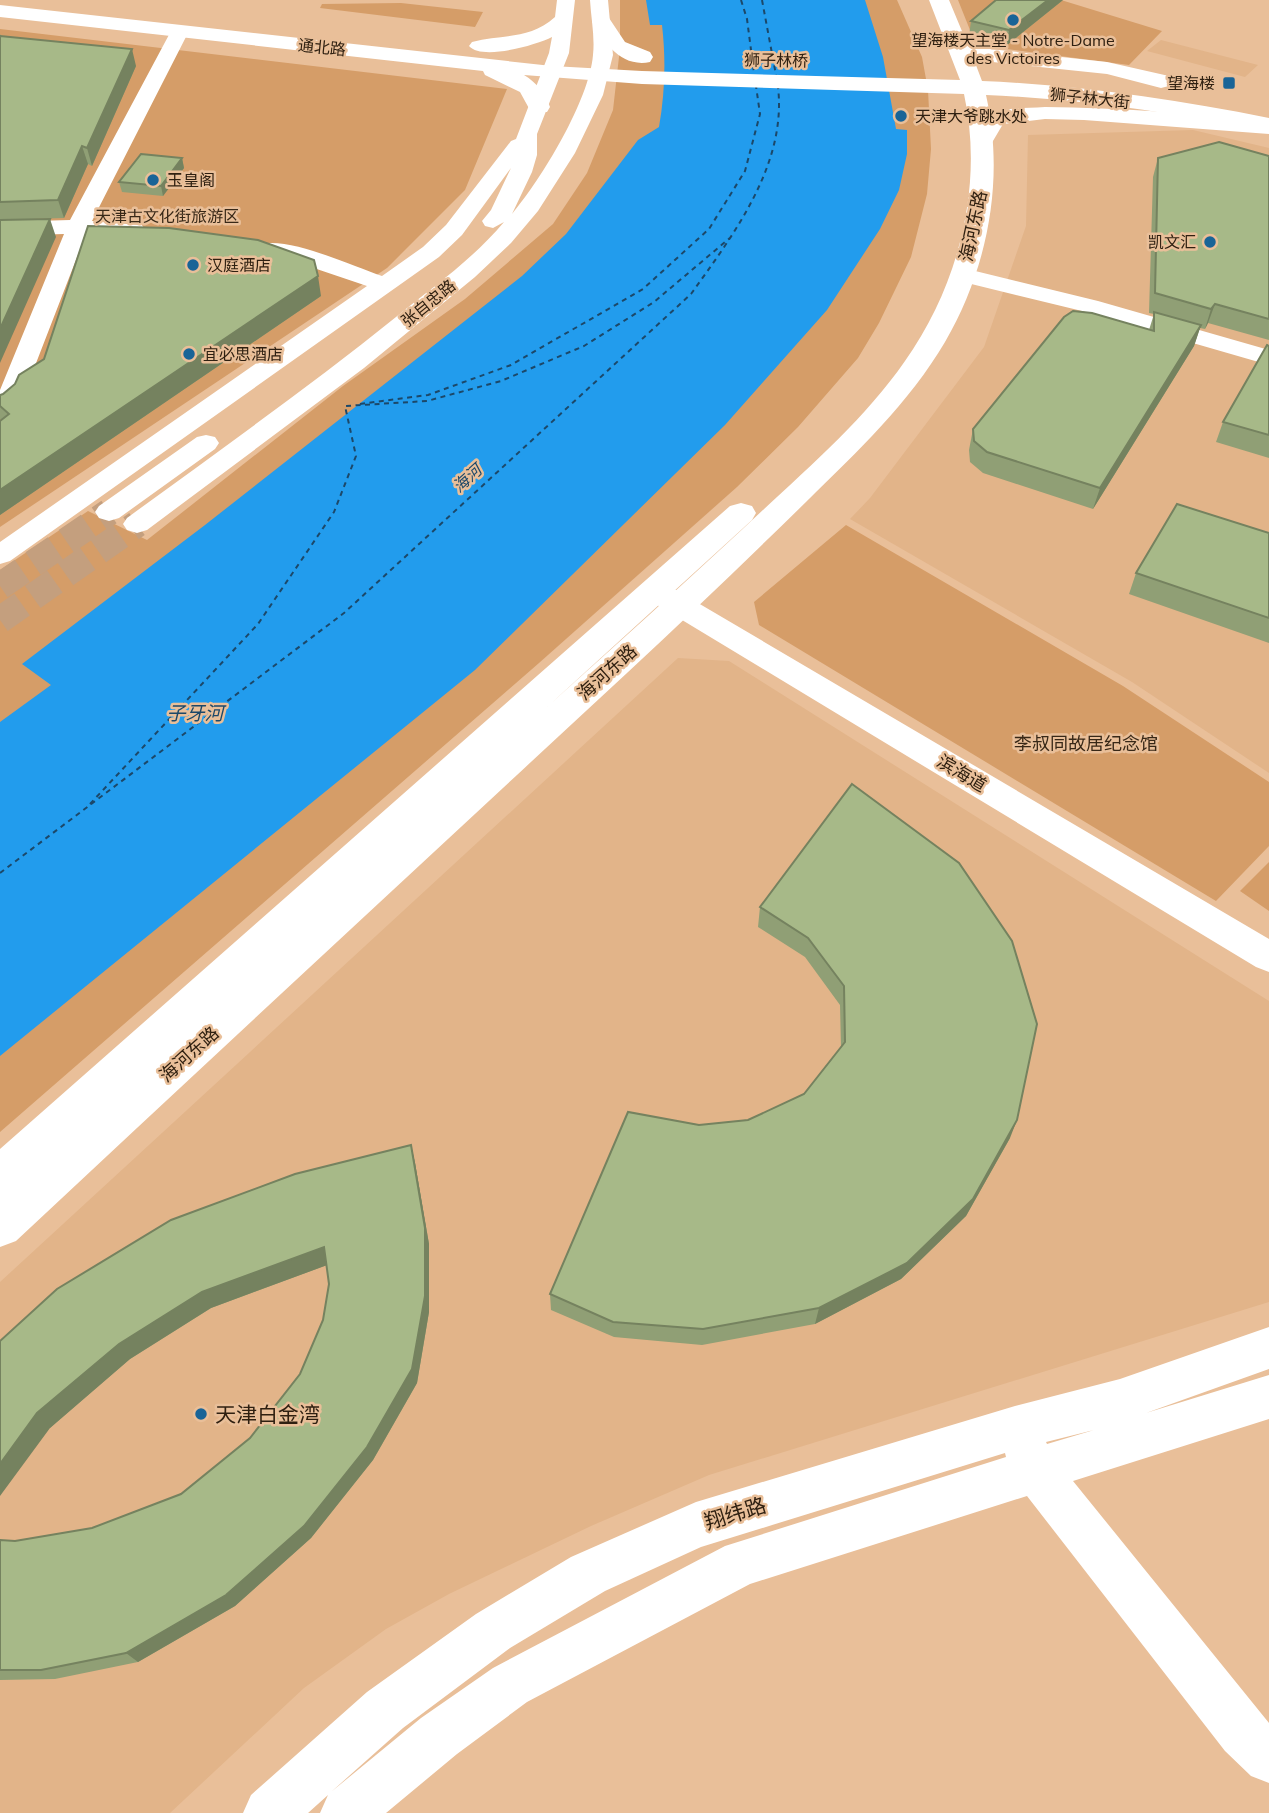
<svg xmlns="http://www.w3.org/2000/svg" width="1269" height="1813" viewBox="0 0 1269 1813" font-family="Mulish,'Noto Sans SC',sans-serif">
	<style>
		.built { fill: #e2b489 }
		.green { fill: #d59d68 }
		.water { fill: #229ced }
		.lines { fill: none; stroke-linecap: round; stroke-linejoin: round }
		.ferry { stroke: #1c4869; stroke-width: 2; stroke-dasharray: 5 4.5; stroke-linecap: butt }
		.minor-tunnel { stroke: #c49f7e; stroke-width: 27; stroke-dasharray: 27 13; stroke-linecap: butt }
		.minor { fill: #fff; fill-rule: evenodd }
		.major { fill: #fff; fill-rule: evenodd }
		.wall { fill: #909f75 }
		.shaded-wall { fill: #75825f }
		.building { fill: #a7b988; stroke: #75825f; stroke-width: 2 }
		.poi-dot { fill: #196497; stroke: #e9bf99; stroke-width: 2.5 }
		.labels { text-anchor: middle; dominant-baseline: central; stroke-width: 5; stroke-linejoin: round; paint-order: stroke }
		.far-poi-label { font-size: 16px; fill: #2f2011; stroke: #e9bf99; text-anchor: start }
		.far-street-label { font-size: 16px; fill: #2f2011; stroke: #e9bf99 }
		.far-park-label { font-size: 16px; fill: #382817; stroke: #e9bf99 }
		.far-water-label { font-size: 16px; font-style: italic; fill: #1c4869; stroke: #e9bf99 }
		.street-label { font-size: 18px; fill: #2f2011; stroke: #e9bf99 }
		.park-label { font-size: 18px; fill: #382817; stroke: #e9bf99 }
		.water-label { font-size: 19px; font-style: italic; fill: #1c4869; stroke: #e9bf99 }
		.near-poi-label { font-size: 21px; fill: #2f2011; stroke: #e9bf99; text-anchor: start }
		.near-street-label { font-size: 21px; fill: #2f2011; stroke: #e9bf99 }
	</style>
	<rect width="100%" height="100%" fill="#e9bf99"/>
	<path class="built" d="M1161 40 1258 65 1245 77 1147 51Z
		M1193 130 1269 148V773L1132 682 850 519 870 498 984 347 1026 226 1028 135Z
		M678 658 729 661 1269 1001V1302L709 1475 591 1526 449 1594 386 1629 304 1688 170 1813H0V1282Z"/>
	<path class="green" d="M620 0H897L922 57 928 90 931 149 927 194 911 257 879 323 858 358 798 427 737 487 539 663 0 1132V570L88 511 147 540 343 386 465 299 553 224 587 173 613 110 620 48Z
		M958 0H1061L1162 31 1129 65 976 45Z
		M401 3 483 12 475 27 320 8 322 4Z
		M0 29 507 89 465 190 387 268 0 527Z
		M846 525 1123 686 1269 782V846L1216 901 759 625 754 602Z
		M1269 862V911L1240 891Z"/>
	<path class="water" d="M646 0H865L883 57 896 129 907 130V154L899 190 880 229 827 310 725 425 475 670 0 1056V722L51 685 22 664 205 525 522 276 566 234 638 140 659 127C665 93 666 59 662 25H650Z"/>
	<g class="lines">
		<path class="ferry" d="M741 0 747 19 754 73
			M762 0 776 75
			M360 404 428 395 511 365 643 289 709 229 745 171 760 114 756 86
			M90 804 258 624 334 512 356 456 345 406 427 401 501 381 584 346 654 302 731 237
			M0 873 344 613 691 294C734 234 787 164 778 87"/>
		<path class="minor-tunnel" d="M0 586 109 512
			M0 620 137 524"/>
		<path class="minor" d="M557 0H575L569 53 537 134V155L532 172 512 214C542 178 589 101 593 55 595 37 591 18 590 0H608L613 55 603 95 575 153 538 211 511 243 475 277 364 368 147 530 137 533 127 530 123 524 127 518C217 452 309 387 396 317 433 287 473 259 504 222L493 228 485 226 482 221 491 210 511 168 462 235 439 257 10 561 0 564V542L367 286 290 260 261 254 258 249 261 244C291 237 352 266 382 276L423 247 446 225 511 141 516 139 549 53 552 37C536 45 482 61 469 46L472 42C503 34 529 40 555 17Z
			M180 25 189 31 92 221 142 225 145 230 142 235 86 234 21 402 9 412 0 415V390L64 234 0 236V222L70 220 171 31Z
			M1045 107C1120 108 1195 113 1269 122V134L1084 120 1045 119 1003 124 990 146H976L973 142C986 105 1011 109 1045 107Z
			M963 268 1098 301 1269 350V365L1082 311 955 280 951 275 955 270Z
			M206 435 215 437 219 443 215 449 119 518 109 521 99 518 95 512 99 506 197 437Z
			M654 580 664 583 1269 939V972L1256 967 644 597 639 590 644 583Z
			M1269 1327V1369L1146 1413 1269 1375V1419L1073 1481 1269 1723V1783L1251 1776 1225 1751 1027 1496 750 1584 527 1702 457 1754 386 1813H320L328 1795 308 1813H243L251 1795 367 1692 476 1614 571 1557 696 1502 1015 1406 1120 1379ZM1094 1430 1047 1444 1046 1442ZM1005 1453 1006 1457 725 1546 493 1668 421 1718 331 1792 403 1728 510 1648 605 1591 701 1547Z"/>
		<path class="major" d="M929 0H949L964 36 981 48 1107 62 1169 76 1172 81 1169 86 1161 88 1107 74 974 60 982 81C1079 85 1174 99 1269 118V132C1175 113 1082 99 986 95 1005 179 988 268 945 342 909 403 857 452 807 501 748 559 688 616 627 673 423 862 219 1051 16 1241L0 1247V1149L730 506 741 503 752 506 756 513 752 520 547 707C614 647 681 586 747 525 802 473 862 423 905 361 959 285 984 185 964 94L642 84 524 75C537 83 545 93 550 107L547 112H531L520 92 485 75 483 71 0 17V5L552 66 642 71 960 80Z
			M602 16 609 18 625 42 650 52 653 57 650 62C621 68 604 42 592 22L595 18Z"/>
	</g>
	<path class="wall" d="M1063 0 1007 45 969 36 971 21Z
		M0 34 1 36 136 66 92 166 88 164 64 218 0 220Z
		M1269 156V340L1208 323 1205 329 1200 328 1194 346 1093 509 983 473 970 462 969 450 973 429 1149 330 1154 314 1149 313 1153 177 1158 158Z
		M182 158 184 168 163 196 122 192 119 182Z
		M321 296 0 515V421L1 420 0 419V395Z
		M1269 346V458L1216 442 1223 422Z
		M1269 533V643L1129 594 1136 573Z
		M852 784 1010 1138 966 1216 901 1279 815 1324 702 1345 614 1337 551 1310 550 1294 699 1125 748 1120 804 1094 841 1048 840 1005 805 957 758 927 760 907Z
		M411 1145 415 1163 429 1244V1312L417 1383 373 1460 311 1538 235 1606 138 1662 55 1679 0 1680V1540L15 1541 92 1528 181 1494 250 1438 300 1374 323 1320 329 1284 327 1265 211 1308 130 1359 50 1428 0 1341Z"/>
	<path class="shaded-wall" d="M1048 0H1063L1007 45 1009 30Z
		M132 49 136 66 92 166 87 148Z
		M82 146 88 164 64 218 58 200Z
		M182 158 184 168 163 196 161 186Z
		M50 219 56 237 0 363V329Z
		M318 276 321 296 0 515V490Z
		M1215 304 1208 323 1205 329 1211 309Z
		M1201 325 1194 346 1093 509 1100 488Z
		M1017 1120 1010 1138 966 1216 901 1279 815 1324 819 1308Z
		M411 1145 415 1163 429 1244V1312L417 1383 373 1460 311 1538 235 1606 138 1662 126 1653 226 1595Z
		M324 1247 330 1264 211 1308 130 1359 50 1428 0 1496V1464L37 1413 119 1344 202 1292Z"/>
	<path class="building" d="M996 0H1048L1009 30 971 21Z
		M0 36 132 49 87 148 82 146 58 200 0 202Z
		M1219 142 1269 156V319L1215 304 1211 309 1155 293 1158 158Z
		M141 154 182 158 161 186 119 182Z
		M50 219 0 329V220Z
		M88 226 169 228 258 240 314 260 318 276 0 490V421L9 414 0 406V395L3 394 15 384 19 375 44 359Z
		M1073 311 1092 313 1154 331V312L1201 325 1100 488 987 452 974 441 973 429 1064 317Z
		M1267 345 1269 346V435L1223 422Z
		M1177 504 1269 533V618L1136 573Z
		M852 784 959 863 1012 941 1037 1024 1017 1120 973 1199 907 1263 819 1308 703 1329 613 1322 550 1294 628 1112 699 1125 748 1120 804 1094 845 1042 844 986 808 938 760 907Z
		M411 1145 425 1228V1296L412 1369 367 1447 304 1526 226 1595 126 1653 41 1670H0V1540L15 1541 92 1528 181 1494 250 1438 300 1374 323 1320 329 1284 324 1247 202 1292 119 1344 37 1413 0 1464V1341L57 1289 171 1220 295 1174Z"/>
	<g class="poi-dot">
		<circle cx="1013" cy="20" r="7"/>
		<rect x="1222" y="76" width="14" height="14" rx="3.5"/>
		<circle cx="901" cy="116" r="7"/>
		<circle cx="153" cy="180" r="7"/>
		<circle cx="1210" cy="242" r="7"/>
		<circle cx="193" cy="265" r="7"/>
		<circle cx="189" cy="354" r="7"/>
		<circle cx="201" cy="1414" r="7"/>
	</g>
	<g class="labels">
		<g class="far-poi-label">
			<text x="1013" y="40" text-anchor="middle">望海楼天主堂 - Notre-Dame<tspan x="1013" dy="18">des Victoires</tspan></text>
			<text x="1215" y="83" text-anchor="end">望海楼</text>
			<text x="915" y="116">天津大爷跳水处</text>
			<text x="167" y="180">玉皇阁</text>
			<text x="1196" y="242" text-anchor="end">凯文汇</text>
			<text x="207" y="265">汉庭酒店</text>
			<text x="203" y="354">宜必思酒店</text>
		</g>
		<g class="far-street-label">
			<text transform="translate(322 47) rotate(6)">通北路</text>
			<text transform="translate(776 60) rotate(1)">狮子林桥</text>
			<text transform="translate(1090 98) rotate(6)">狮子林大街</text>
			<text transform="translate(428 303) rotate(-39)">张自忠路</text>
		</g>
		<g class="far-park-label">
			<text x="167" y="216">天津古文化街旅游区</text>
		</g>
		<g class="far-water-label">
			<text transform="translate(467 478) rotate(-42)">海河</text>
		</g>
		<g class="street-label">
			<text transform="translate(973 226) rotate(-78)">海河东路</text>
			<text transform="translate(607 672) rotate(-42)">海河东路</text>
			<text transform="translate(962 773) rotate(31)">滨海道</text>
			<text transform="translate(189 1054) rotate(-42)">海河东路</text>
		</g>
		<g class="park-label">
			<text x="1086" y="743">李叔同故居纪念馆</text>
		</g>
		<g class="water-label">
			<text x="195" y="713">子牙河</text>
		</g>
		<g class="near-poi-label">
			<text x="215" y="1414">天津白金湾</text>
		</g>
		<g class="near-street-label">
			<text transform="translate(735 1513) rotate(-17)">翔纬路</text>
		</g>
	</g>
</svg>
